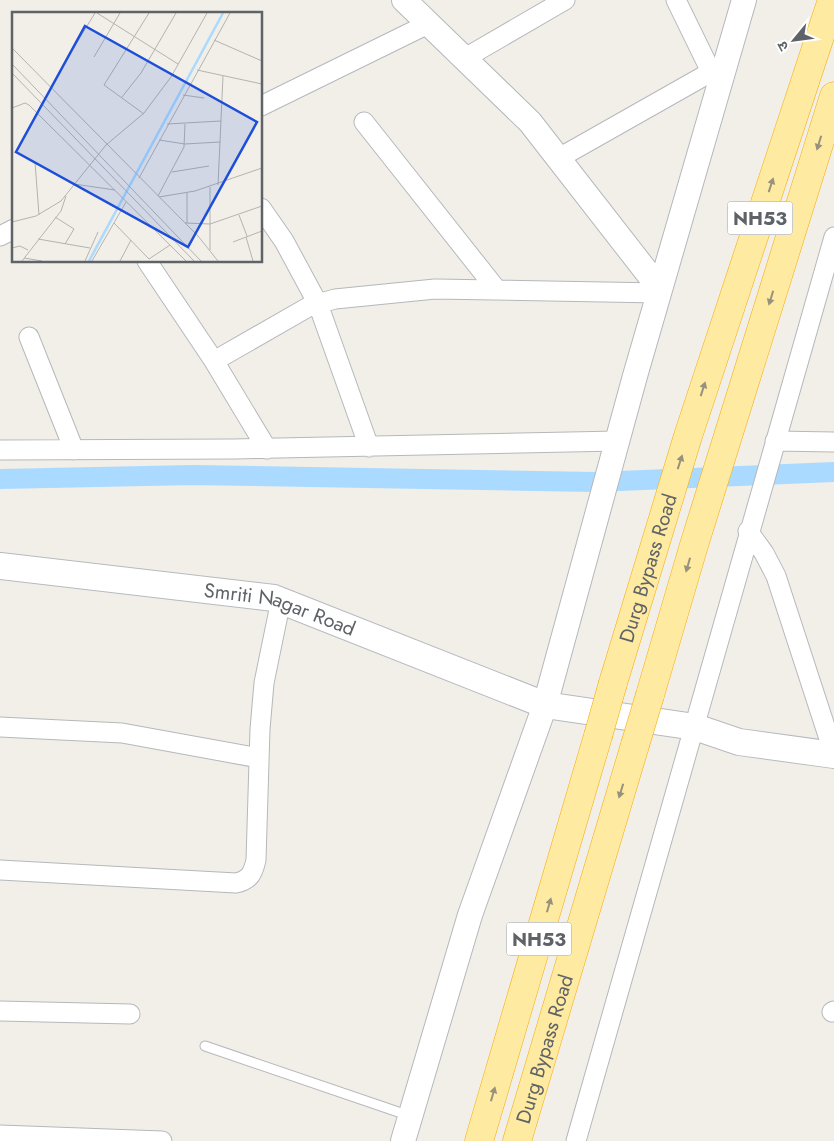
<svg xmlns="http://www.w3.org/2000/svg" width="834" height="1141" viewBox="0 0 834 1141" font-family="Jost,'Noto Sans Devanagari',sans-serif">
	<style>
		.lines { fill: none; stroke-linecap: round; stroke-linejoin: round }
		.canal { stroke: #aadaff; stroke-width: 20 }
		.service-casing { stroke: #b5b8bc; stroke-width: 11 }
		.minor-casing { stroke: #b5b8bc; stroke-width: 21 }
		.tertiary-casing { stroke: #b5b8bc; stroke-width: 26 }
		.secondary-casing { stroke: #b6babf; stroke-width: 28 }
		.trunk-casing { stroke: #f9ab00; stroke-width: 29 }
		.service { stroke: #fff; stroke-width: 9 }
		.minor { stroke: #fff; stroke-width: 19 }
		.tertiary { stroke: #fff; stroke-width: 24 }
		.secondary { stroke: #fff; stroke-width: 26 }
		.trunk { stroke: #feeaa1; stroke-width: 28 }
		.trunk-bridge-casing { stroke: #f9ab00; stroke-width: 29; stroke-linecap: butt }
		.trunk-bridge { stroke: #feeaa1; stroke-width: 28 }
		.oneway { fill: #97927c }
		.labels { text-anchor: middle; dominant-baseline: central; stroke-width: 4.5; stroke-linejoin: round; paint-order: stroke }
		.shield { fill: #fff; stroke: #8f9295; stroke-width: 1 }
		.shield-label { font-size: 19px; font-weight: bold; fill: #5f6368 }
		.street-label { font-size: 20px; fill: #5f6368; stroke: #fff }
		.inset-river { fill: none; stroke: #aadaff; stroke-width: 2.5 }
		.inset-road { fill: none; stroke: #b3b3b1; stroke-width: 1 }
		.view { fill: #1d4ed8; fill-opacity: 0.15; stroke: #1d4ed8; stroke-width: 2.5 }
		.inset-edge { fill: none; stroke: #5f6368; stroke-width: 2.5 }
	</style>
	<rect width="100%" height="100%" fill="#f1efe8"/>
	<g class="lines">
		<path class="canal" d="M0 479 193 475 595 482 834 472"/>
		<g class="service-casing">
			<path id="service" d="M205 1046 410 1116"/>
		</g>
		<g class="minor-casing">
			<path id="minor" d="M676 0 716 82
				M465 58 565 0
				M261 106 430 23
				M364 122 497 290
				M559 158 711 72
				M261 208 284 241 318 304 369 447
				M0 236 14 229
				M147 261 214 361 267 449
				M29 337 74 450
				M214 361 310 306 335 299 435 289 659 293
				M775 441 834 442
				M0 450 234 449 618 441
				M748 531 764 553 776 576 834 754
				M0 727 122 733 259 758
				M0 870 236 883C250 880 253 873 256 860L260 729 264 683 281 600
				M0 1011 130 1014
				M832 1012 834 1011
				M0 1135 162 1141
				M576 1141 834 237"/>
		</g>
		<g class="tertiary-casing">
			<path id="tertiary" d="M404 0 530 122 660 289
				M403 1141 470 915 545 705 635 376 744 0"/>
		</g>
		<g class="secondary-casing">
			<g id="secondary">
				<path id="s1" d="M0 566 274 598 545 705 695 727 739 742 834 755"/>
			</g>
		</g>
		<g class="trunk-casing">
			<g id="trunk">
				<path id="s2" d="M613 683 688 436 832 0"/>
				<path d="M650 695 694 545 834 96"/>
				<path d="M479 1141 598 736"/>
				<path id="s3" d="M517 1141 635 745"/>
			</g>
		</g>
		<use href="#service" class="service"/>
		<use href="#minor" class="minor"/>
		<use href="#tertiary" class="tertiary"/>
		<use href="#secondary" class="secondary"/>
		<use href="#trunk" class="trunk"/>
		<g class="trunk-bridge-casing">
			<path id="trunk-bridge" d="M598 736 613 683
				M635 745 650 695"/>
		</g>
		<use href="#trunk-bridge" class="trunk-bridge"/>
	</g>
	<defs><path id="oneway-solid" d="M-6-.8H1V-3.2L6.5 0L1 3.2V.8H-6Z" transform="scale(1.25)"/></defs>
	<g class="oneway">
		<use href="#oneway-solid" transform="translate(819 143) rotate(107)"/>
		<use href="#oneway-solid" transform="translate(771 185) rotate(-72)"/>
		<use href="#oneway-solid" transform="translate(771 298) rotate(107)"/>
		<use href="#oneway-solid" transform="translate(703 389) rotate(-72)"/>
		<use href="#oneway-solid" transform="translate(680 462) rotate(-72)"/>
		<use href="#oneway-solid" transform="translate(688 565) rotate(106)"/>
		<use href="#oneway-solid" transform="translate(621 791) rotate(107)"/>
		<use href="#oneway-solid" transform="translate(549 905) rotate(-74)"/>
		<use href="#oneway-solid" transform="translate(493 1094) rotate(-74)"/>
	</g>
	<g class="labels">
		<g class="shield">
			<rect x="727.5" y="201.5" width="65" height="33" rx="4"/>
			<rect x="506.5" y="922.5" width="65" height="33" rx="4"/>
		</g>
		<g class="shield-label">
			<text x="760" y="218">NH53</text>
			<text x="539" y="939">NH53</text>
		</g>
		<g class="street-label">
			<text stroke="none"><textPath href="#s2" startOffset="120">Durg Bypass Road</textPath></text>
			<text stroke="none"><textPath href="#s1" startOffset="284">Smriti Nagar Road</textPath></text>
			<text stroke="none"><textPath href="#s3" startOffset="96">Durg Bypass Road</textPath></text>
		</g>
	</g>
	<g transform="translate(12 12)">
		<rect width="250" height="250" fill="#f1efe8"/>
		<path class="inset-river" d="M77 249 211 1"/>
		<path class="inset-road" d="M85 1 166 52M202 28 250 49M0 36 186 224 206 249M59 40 83 1M82 45 108 1M0 52 189 249M185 58 250 72M0 61 182 249M171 83 192 86M110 85 129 61 164 1M0 96 13 91 17 93 174 249M132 102 92 73 137 1M155 112 209 109M147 128 173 132 208 130M23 150 27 203M160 160 197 154M127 166 218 1M62 172 103 178M206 173 211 64M175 181V211M146 184 172 135 173 112M147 185 183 179 250 156M227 203 235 224M43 205 62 217 53 232M0 210 24 204 49 189 94 133 132 101 159 65 195 1M102 211 137 247 158 233M173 211 198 212 250 194M234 225 241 249M26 227 78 236M221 230 250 219M0 236 8 234 16 238M198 238V175M12 246 30 249M10 249 49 199 54 184M73 249 86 220M80 249 114 190M108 249 119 228"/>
		<path class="view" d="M73 14 245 110 176 235 4 140Z"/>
		<rect width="250" height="250" class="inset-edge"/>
	</g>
	<g transform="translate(794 40) rotate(241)" stroke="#ffffff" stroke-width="4" paint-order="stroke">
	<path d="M0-4L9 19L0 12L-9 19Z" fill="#5f6368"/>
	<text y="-8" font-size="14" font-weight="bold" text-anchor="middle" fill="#5f6368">उ</text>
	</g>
</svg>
